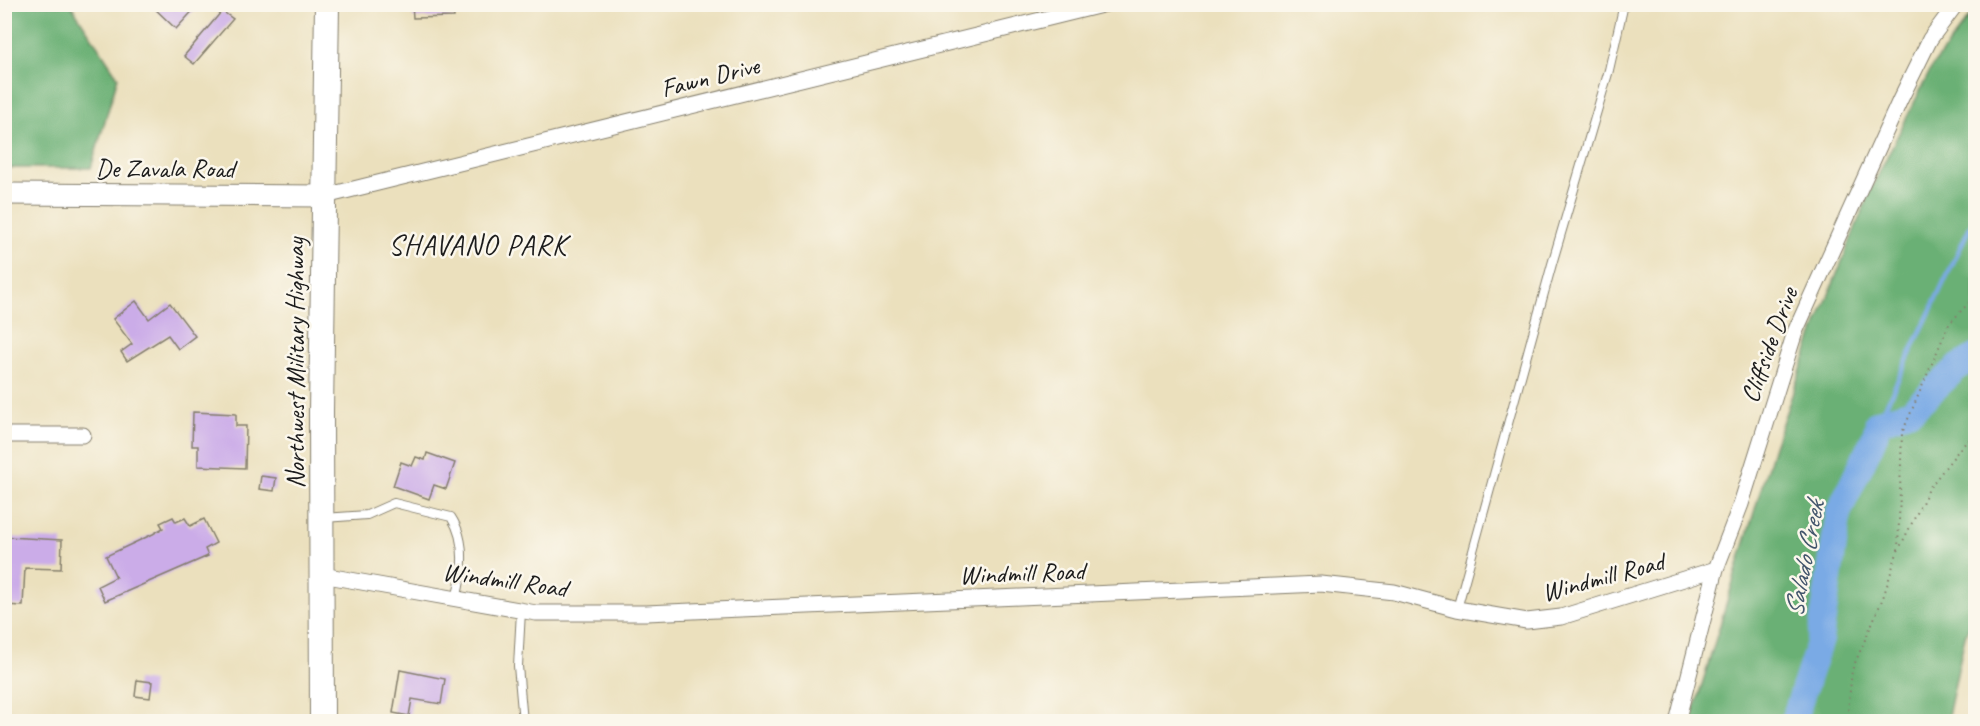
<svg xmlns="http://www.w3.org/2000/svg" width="1980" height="726" viewBox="0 0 1980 726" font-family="Caveat,sans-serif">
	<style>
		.forest { fill: #6bb074; stroke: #446648; stroke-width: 1.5 }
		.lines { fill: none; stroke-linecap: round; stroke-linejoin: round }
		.stream { stroke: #7aaae5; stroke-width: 4.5 }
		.river { stroke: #7aaae5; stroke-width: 26 }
		.building { fill: #cbace8 }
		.service-casing { stroke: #847e6c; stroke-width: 10 }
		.minor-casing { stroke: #847e6c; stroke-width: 17 }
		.secondary-casing { stroke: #847e6c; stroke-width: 23 }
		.primary-casing { stroke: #847e6c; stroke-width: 26 }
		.path { stroke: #847e6c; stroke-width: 2; stroke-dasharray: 1.5 4.5; stroke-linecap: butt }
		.service { stroke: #fff; stroke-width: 8 }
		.minor { stroke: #fff; stroke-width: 15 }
		.secondary { stroke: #fff; stroke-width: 21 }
		.primary { stroke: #fff; stroke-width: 24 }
		.labels { text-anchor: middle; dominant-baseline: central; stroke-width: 5; stroke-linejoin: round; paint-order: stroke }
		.street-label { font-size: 26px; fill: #1c1c1c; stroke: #fbf7ec }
		.water-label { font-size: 27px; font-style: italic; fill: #42556c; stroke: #fbf7ec }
		.quarter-label { font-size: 28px; letter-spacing: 1.5px; fill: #1c1c1c; stroke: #fbf7ec }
	</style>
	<rect width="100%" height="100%" fill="#fbf7ec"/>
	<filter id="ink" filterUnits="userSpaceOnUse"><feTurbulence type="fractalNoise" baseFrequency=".0167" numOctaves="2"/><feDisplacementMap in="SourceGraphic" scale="12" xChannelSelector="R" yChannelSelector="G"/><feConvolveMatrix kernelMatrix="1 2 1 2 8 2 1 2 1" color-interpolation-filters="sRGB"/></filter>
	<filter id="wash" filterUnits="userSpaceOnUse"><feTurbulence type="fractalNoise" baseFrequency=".008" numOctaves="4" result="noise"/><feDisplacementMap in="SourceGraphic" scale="24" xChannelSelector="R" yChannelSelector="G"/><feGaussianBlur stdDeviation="1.35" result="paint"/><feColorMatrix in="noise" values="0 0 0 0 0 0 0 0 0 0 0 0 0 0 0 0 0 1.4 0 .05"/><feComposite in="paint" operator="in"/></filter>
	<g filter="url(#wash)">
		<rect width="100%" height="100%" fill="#ebe0bd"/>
		<path class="forest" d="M5 4 71 5 118 77 91 168H5Z
			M1975 9 1976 609 1965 636 1947 721H1691L1774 446 1817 324 1870 191 1933 65Z"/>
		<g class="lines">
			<path class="stream" d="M1878 422 1976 214"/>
			<path class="river" d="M1793 722 1820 640 1839 511 1875 436 1878 422 1911 411 1958 367 1976 356"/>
		</g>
		<g id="blocks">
			<path class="building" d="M150 4H199L176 29Z
				M412 4H453L454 17 413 18Z
				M222 11 233 19 194 64 184 56Z
				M136 301 149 319 170 303 195 336 178 349 168 335 127 361 121 352 132 344 113 319Z
				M193 412 236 414V426H246L245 468 198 466V446H192Z
				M427 453 455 463 446 489 434 485 429 499 393 486 401 462 412 466 416 457 425 460Z
				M261 476 276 478 274 491 259 489Z
				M173 517 176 522 185 518 190 526 204 519 216 543 205 549 208 556 105 601 98 586 116 577 106 556 153 534 163 528 160 523Z
				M7 537 62 540 61 569 25 568 23 606 4 605Z
				M400 670 445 679 441 704 412 699 409 716 393 713Z
				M137 680 152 682 150 698 135 696Z"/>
		</g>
	</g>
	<g filter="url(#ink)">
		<use href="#blocks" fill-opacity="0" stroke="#847e6c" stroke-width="1.5"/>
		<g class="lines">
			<g class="service-casing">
				<path id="service" d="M324 518 367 515 394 503 451 517C467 541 463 573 456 599
					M1457 609 1552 264 1609 70 1624 4
					M521 611 518 666 523 722"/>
			</g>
			<g class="minor-casing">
				<path id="minor" d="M325 196 1106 4
					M4 435H83
					M322 575 536 613H646L1321 584 1394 592 1457 609 1527 621 1561 617 1716 569
					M1677 722 1716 569 1741 504 1795 332 1900 100 1930 39 1956 4"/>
			</g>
			<g class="secondary-casing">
				<path id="secondary" d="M4 194 325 196"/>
			</g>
			<g class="primary-casing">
				<path id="primary" d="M322 722 321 412 327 4"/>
			</g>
			<path class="path" d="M1898 550 1902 433 1949 324 1976 295
				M1847 722 1852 670 1883 598 1897 553 1930 487 1962 446 1976 434"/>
			<use href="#service" class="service"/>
			<use href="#minor" class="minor"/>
			<use href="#secondary" class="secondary"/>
			<use href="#primary" class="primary"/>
		</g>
	</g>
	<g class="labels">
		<g class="street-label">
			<text transform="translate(710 77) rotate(-14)">Fawn Drive</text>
			<text x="165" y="168">De Zavala Road</text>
			<text transform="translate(1769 345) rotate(-70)">Cliffside Drive</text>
			<text transform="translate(295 363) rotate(-90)">Northwest Military Highway</text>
			<text transform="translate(1022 573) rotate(-2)">Windmill Road</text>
			<text transform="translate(1603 577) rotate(-15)">Windmill Road</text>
			<text transform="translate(505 580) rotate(8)">Windmill Road</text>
		</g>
		<g class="water-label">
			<text transform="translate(1804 559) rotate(-79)">Salado Creek</text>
		</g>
		<g class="quarter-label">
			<text x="478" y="244">SHAVANO PARK</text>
		</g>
	</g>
	<rect width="1980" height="726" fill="none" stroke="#fbf7ec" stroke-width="24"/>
</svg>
